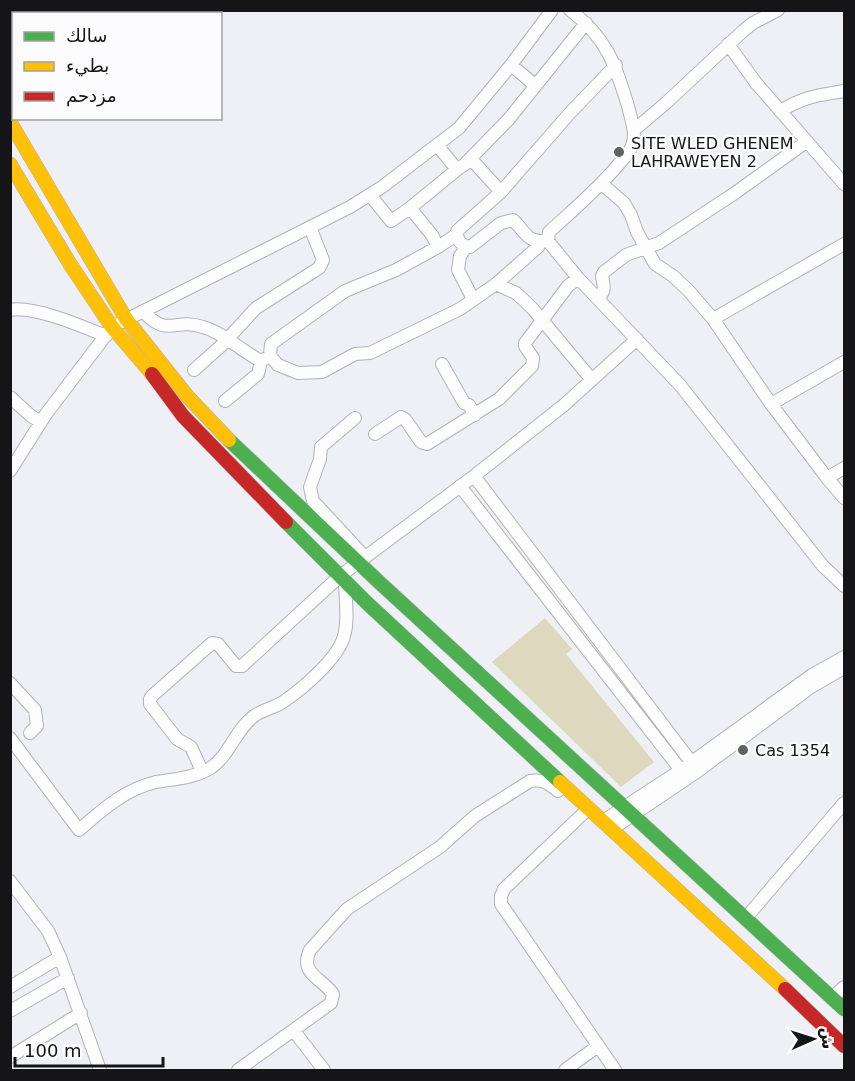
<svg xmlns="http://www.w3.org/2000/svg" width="855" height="1081" viewBox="0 0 855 1081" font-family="'DejaVu Sans','Noto Sans Arabic',sans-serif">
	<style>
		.green { fill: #ded8bf }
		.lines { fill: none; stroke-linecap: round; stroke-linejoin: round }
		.street-casing { stroke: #b1b2b6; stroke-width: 14 }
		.fast-casing { stroke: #b1b2b6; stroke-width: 15 }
		.slow-casing { stroke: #b1b2b6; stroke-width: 15 }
		.jam-casing { stroke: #b1b2b6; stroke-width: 15 }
		.street { stroke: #fdfdfe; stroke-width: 12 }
		.fast { stroke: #4caf50; stroke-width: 14 }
		.slow { stroke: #ffc107; stroke-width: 14 }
		.jam { stroke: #c62828; stroke-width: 14 }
		.poi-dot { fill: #616265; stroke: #fcfcfe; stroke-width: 2 }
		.labels { text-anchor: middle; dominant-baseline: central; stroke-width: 4.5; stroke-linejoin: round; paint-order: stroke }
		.poi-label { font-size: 16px; fill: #151518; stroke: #fcfcfe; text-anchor: start }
	</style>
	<rect width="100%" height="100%" fill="#eff0f5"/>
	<path class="green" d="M545 618 572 649 566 654 654 762 621 787 492 662Z"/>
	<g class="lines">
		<g class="street-casing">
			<path id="street" d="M36 10 38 14
				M140 10 142 14
				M570 10C607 38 615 64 628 106 631 120 637 133 632 146 629 153 623 159 618 165 597 190 573 210 549 232L548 241 578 278 680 385 823 566 844 586
				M119 14 123 10
				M174 14 179 10
				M728 44 756 83 844 184
				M10 56 14 55
				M511 65 535 85
				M780 111C806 96 815 96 844 91
				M634 130 666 103 743 31 753 23 778 10
				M437 145 455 167 459 168 464 165 508 120 586 23
				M471 159 501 192
				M602 184 624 203 631 215 637 232 655 264 673 276 688 290 713 319 771 404 827 478 844 498
				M370 195 391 221 410 208
				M456 235 438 247 432 235 410 208 459 168
				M548 241C525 242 527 233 513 220L501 223 470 247C462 247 456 239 457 231L501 192 569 114 616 65
				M466 247 460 256 458 270 473 299
				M496 284 516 293 532 308 592 380
				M598 299C606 290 604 287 602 276L604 272 626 255 659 243 735 193 806 142
				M10 310C33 305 84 327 106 336
				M143 311C168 339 174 317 203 327 224 333 241 351 261 361
				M713 319 844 244
				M270 356 278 365 298 373 322 372 355 354 370 353 460 309 496 284 538 247 541 242
				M442 364 464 403 469 405 475 415
				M194 370 222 345 256 308 319 268 323 260 310 227
				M10 397 31 416 41 422
				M225 401 258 374 261 361 270 356 271 344 345 291 396 270 438 247
				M771 404 844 362
				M355 418 321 447 320 459 310 487 313 501 364 556
				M375 434 401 417 405 419 421 442 427 444 499 399 532 366 533 358 525 346V343L568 286 578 278
				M10 471 46 414 112 327 350 207 382 187 459 128 511 65 552 10
				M474 476 698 771
				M827 478 844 468
				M460 486 687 778
				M10 683 35 710 37 726 30 733
				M10 738 79 830C102 810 125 789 156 782 174 779 193 778 209 769 229 757 235 730 254 716 262 710 274 708 283 702 302 689 338 659 344 636 349 620 345 598 345 581
				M202 771 191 747 177 739 150 704V699L152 696 212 643 218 644 236 666H242L340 576 474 476 564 405 637 339
				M589 808 504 889 501 896V904L615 1070
				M603 821 681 770 812 675 844 657
				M612 829 698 771 811 687 844 668
				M10 881 48 931 60 957 100 1070
				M745 919 844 803
				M10 987 60 957
				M832 998 844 987
				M10 1011 68 978
				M294 1031 324 1070
				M10 1057 81 1013
				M238 1070 331 1003 333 994C321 977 299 974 310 950L347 909 440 847 475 816 530 781C543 779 548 783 558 791
				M565 1070 598 1046"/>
		</g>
		<g class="fast-casing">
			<path id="fast" d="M229 440 380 583 844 1009
				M286 522 367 603 560 782"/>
		</g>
		<g class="slow-casing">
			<path id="slow" d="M10 122 126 319 188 397 229 440
				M10 164 70 264 112 327 152 374
				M560 782 785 989"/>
		</g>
		<g class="jam-casing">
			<path id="jam" d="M152 374 183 416 286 522
				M785 989 844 1046"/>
		</g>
		<use href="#street" class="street"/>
		<use href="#fast" class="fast"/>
		<use href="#slow" class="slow"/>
		<use href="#jam" class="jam"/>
	</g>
	<g class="poi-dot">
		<circle cx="619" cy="152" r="6"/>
		<circle cx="743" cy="750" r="6"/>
	</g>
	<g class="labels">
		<g class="poi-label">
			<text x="631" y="143">SITE WLED GHENEM<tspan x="631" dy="18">LAHRAWEYEN 2</tspan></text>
			<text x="755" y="750">Cas 1354</text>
		</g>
	</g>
	<rect width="855" height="1081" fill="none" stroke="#151518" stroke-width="24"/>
	<rect x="12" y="12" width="210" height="108" fill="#fcfcfe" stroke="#a0a0a2" stroke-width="1.5"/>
	<rect x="24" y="32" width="30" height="9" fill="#4caf50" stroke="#a0a0a2" stroke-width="1.5"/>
	<text x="66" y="42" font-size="18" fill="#151518">سالك</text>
	<rect x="24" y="62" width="30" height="9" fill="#ffc107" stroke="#a0a0a2" stroke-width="1.5"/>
	<text x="66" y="72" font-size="18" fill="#151518">بطيء</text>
	<rect x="24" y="92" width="30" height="9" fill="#c62828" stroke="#a0a0a2" stroke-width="1.5"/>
	<text x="66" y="102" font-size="18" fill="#151518">مزدحم</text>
	<g transform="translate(813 1039) rotate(87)" stroke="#fcfcfe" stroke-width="4.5" paint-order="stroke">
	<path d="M0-4.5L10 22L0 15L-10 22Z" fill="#151518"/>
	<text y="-9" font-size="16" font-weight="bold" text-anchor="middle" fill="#151518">ش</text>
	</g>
	<path d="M15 1057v9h148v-9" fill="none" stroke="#151518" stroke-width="3"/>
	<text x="24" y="1057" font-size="18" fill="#151518" stroke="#fcfcfe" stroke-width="4.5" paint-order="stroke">100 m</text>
</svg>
